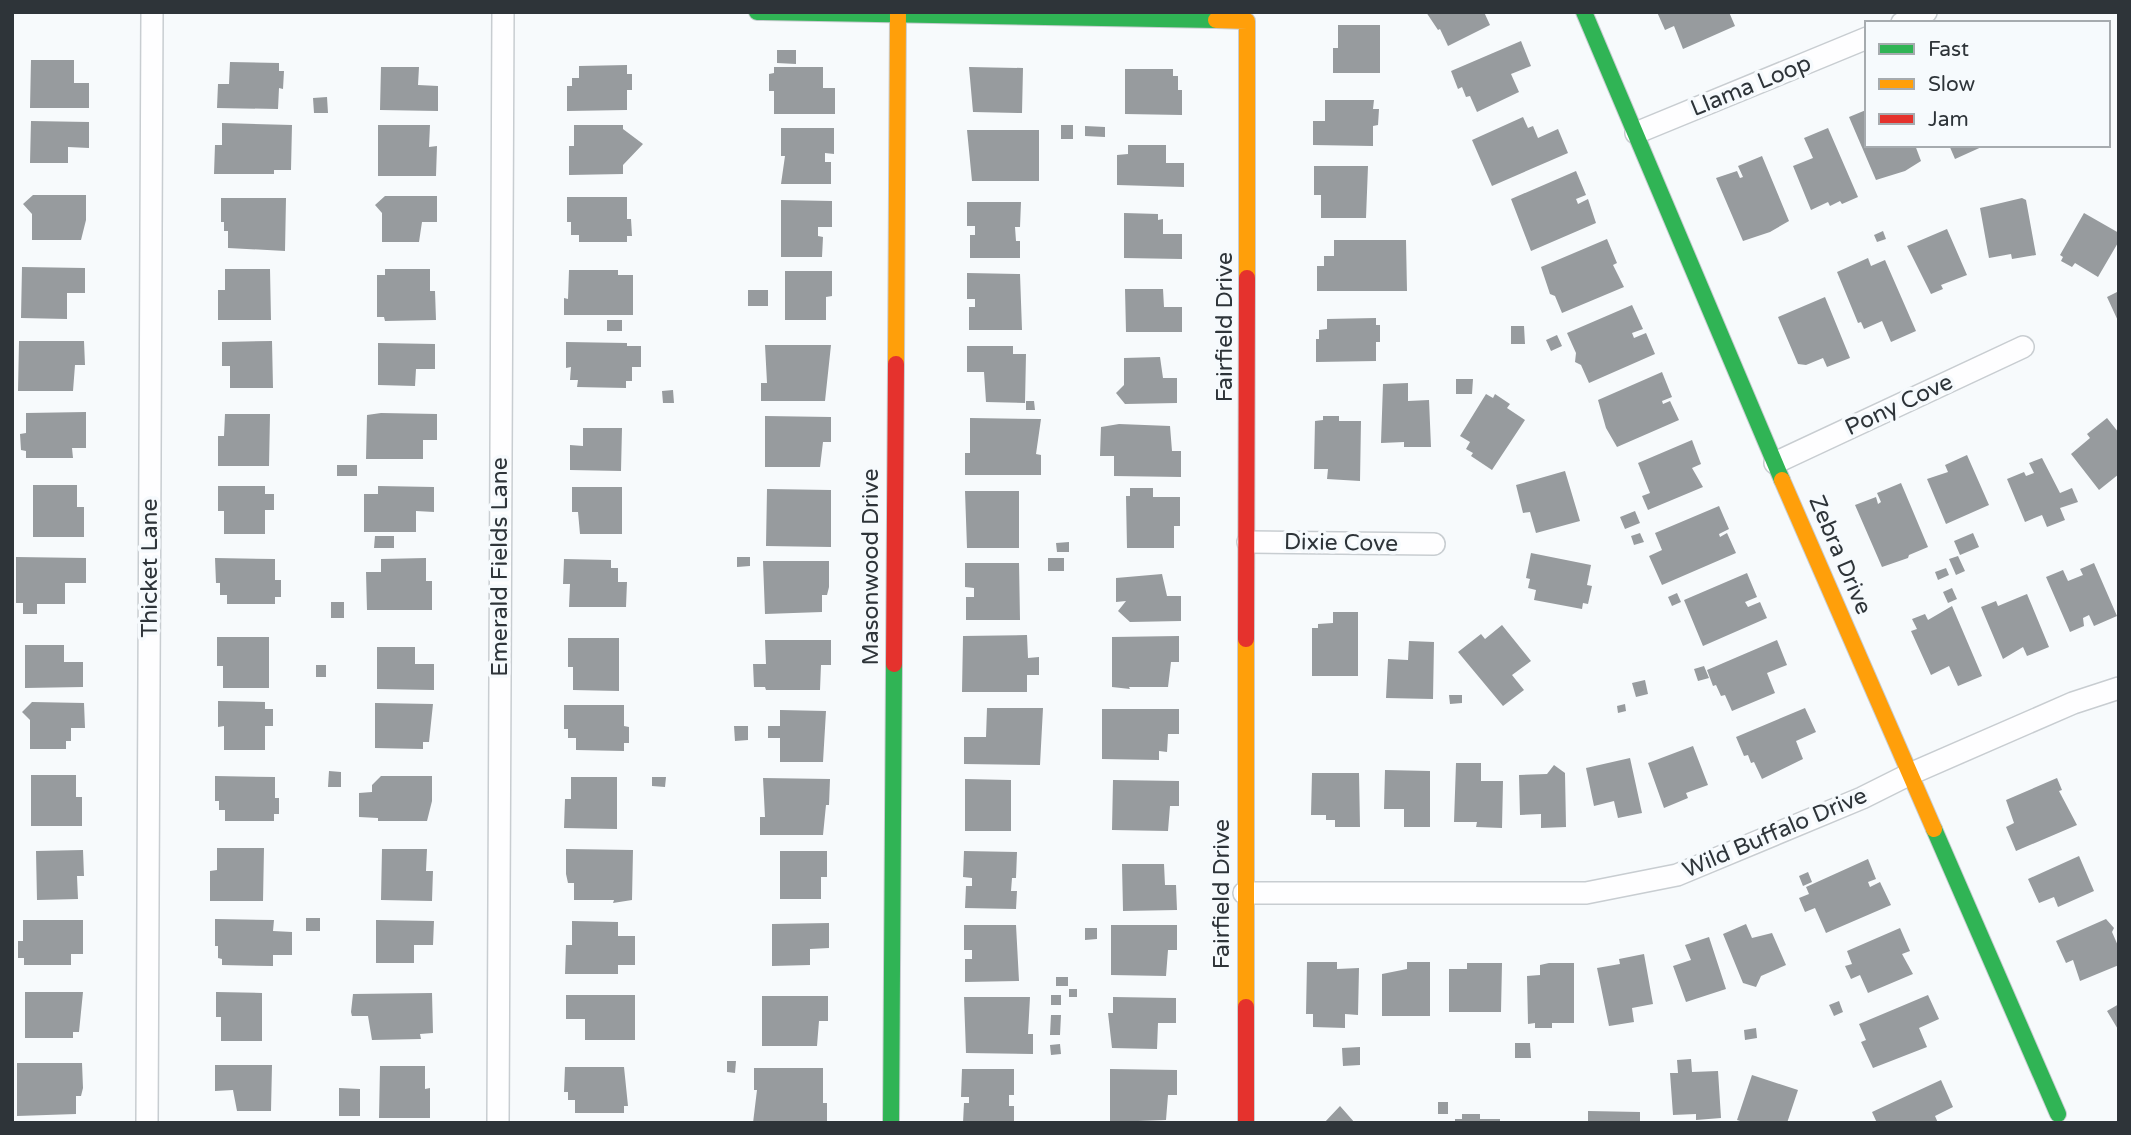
<svg xmlns="http://www.w3.org/2000/svg" width="2131" height="1135" viewBox="0 0 2131 1135" font-family="'Varela Round',sans-serif">
	<style>
		.building { fill: #979b9e }
		.lines { fill: none; stroke-linecap: round; stroke-linejoin: round }
		.street-casing { stroke: #c8cdd1; stroke-width: 24 }
		.fast-casing { stroke: #c8cdd1; stroke-width: 18 }
		.slow-casing { stroke: #c8cdd1; stroke-width: 18 }
		.jam-casing { stroke: #c8cdd1; stroke-width: 18 }
		.street { stroke: #fefeff; stroke-width: 21 }
		.fast { stroke: #30b455; stroke-width: 16 }
		.slow { stroke: #ff9f0a; stroke-width: 16 }
		.jam { stroke: #e5322d; stroke-width: 16 }
		.labels { text-anchor: middle; dominant-baseline: central; stroke-width: 7; stroke-linejoin: round; paint-order: stroke }
		.street-label { font-size: 23px; fill: #2e3439; stroke: #f6fafd }
	</style>
	<rect width="100%" height="100%" fill="#f7fafc"/>
	<path class="building" d="M1426 12H1484L1490 25 1448 46 1440 29 1438 30Z
		M1657 12H1729L1735 26 1683 49 1674 26 1665 30Z
		M1338 25H1380V73H1333V48H1338Z
		M1521 41 1531 66 1511 74 1519 92 1477 112 1470 96 1466 97 1462 87 1458 89 1451 71Z
		M777 50H796V64L777 63Z
		M31 60H74V83H89V108H30Z
		M230 62 279 63V71H284L283 89 279 88 278 109 217 108 218 84H229Z
		M627 65V74H632V90H627V110L567 111V86H572V78H579V66Z
		M381 67H419L418 85 438 86V111L380 110Z
		M774 67H823V88H835V114H774V91H769V74L774 73Z
		M969 67 1023 68 1022 113 973 112Z
		M1125 69H1173V76H1178V90H1182V115L1125 114Z
		M327 97 328 113H314L313 98Z
		M1325 100H1374L1373 109H1379L1378 125 1373 126V146L1313 145V121H1325Z
		M1866 110 1867 145H1915L1921 161 1905 171 1876 180 1849 117Z
		M1523 117 1528 128 1533 126 1538 138 1558 129 1568 153 1492 186 1472 140Z
		M31 121 89 122V148L68 147V163H30Z
		M222 123 292 125 291 170H274V174H214L215 145H222Z
		M378 125H430L429 147 437 146 436 176H378Z
		M574 125H623V129L643 144 623 165V174L569 175V146H574Z
		M1061 125H1073V139H1061Z
		M1085 126 1105 127V137L1085 136Z
		M781 128H834V154L825 153V162H831V184H781L785 156H781Z
		M1828 128 1858 197 1842 204 1840 201 1830 206 1828 202 1811 210 1793 166 1813 158 1804 138Z
		M967 130H1039V181H972Z
		M1128 145H1166V163H1184V187L1117 185V155L1128 154Z
		M1949 145H1986L1955 159Z
		M1762 156 1789 221 1770 232 1743 241 1716 178 1737 171 1740 178 1743 177 1738 166Z
		M1314 166H1368L1366 218H1321V195H1314Z
		M1576 171 1586 195 1576 199 1578 204 1588 199 1596 223 1531 251 1511 199Z
		M33 195H86V220L81 240H32V214L23 204Z
		M385 196H437V222H422L419 242H382V213L375 205Z
		M567 197H627V219H631L632 236H627V242H579V235H571V222H567Z
		M221 198H286L285 251 228 248V231H224V222H221Z
		M2022 198 2026 200 2036 255 2012 259 2011 254 1989 258 1980 208Z
		M781 200 832 201V227H818V236L823 237 822 257H781Z
		M967 202H1021L1020 227H1015L1016 241H1020V258H970V235H975V226H967Z
		M1124 213 1158 214V220L1163 219V234H1182V259L1124 258Z
		M2084 213 2119 233V241L2098 277 2075 263 2072 267 2061 261 2063 257 2060 255Z
		M1947 229 1967 275 1941 285 1943 289 1931 294 1907 246Z
		M1883 231 1886 239 1877 242 1874 235Z
		M1607 239 1617 263 1613 265 1624 287 1562 313 1555 296 1550 294 1541 267Z
		M1334 240H1406L1407 291H1317V266H1324V256H1334Z
		M1868 258 1871 266 1885 260 1916 331 1891 342 1882 321 1864 329 1861 322 1858 323 1837 272Z
		M22 267 85 268V293H67V319L21 318Z
		M225 269H270L271 320H218V290H225Z
		M385 269H430V291H435L436 320 385 321 384 317H377V275H385Z
		M569 270H618V275H633V315H564V298L568 299Z
		M785 271H832V296L826 297V320H785Z
		M967 273 1020 274 1022 330H969V307H975V299H967Z
		M1125 289H1163L1164 307H1182V332H1126Z
		M748 290H768V306H748Z
		M2119 291V323L2107 297Z
		M1825 297 1850 358 1827 367 1823 358 1806 365 1798 364 1778 317Z
		M1632 305 1643 329 1632 333 1634 338 1646 333 1655 354 1589 383 1581 365 1575 362 1576 353 1567 333Z
		M1376 318V325H1380V342H1376V361L1316 362V339H1319V330L1327 329V319Z
		M607 320H622V331H607Z
		M1511 326H1524L1525 344H1511Z
		M1557 335 1562 346 1551 351 1546 340Z
		M19 341H84L85 365H75L73 391H18Z
		M272 341 273 388H230V366H222V342Z
		M566 342 627 343V346H641V367H632V381H626V388L577 387 578 380H570L571 367 566 368Z
		M378 343 435 344V369H416L415 386 378 385Z
		M765 345H831L825 401H761V383H767Z
		M967 346H1013V354H1026L1025 403 986 402 984 372H967Z
		M1160 357 1163 378H1177V403L1125 404 1116 393 1124 385V358Z
		M1662 372 1672 397 1662 401 1663 404 1670 401 1679 420 1617 447 1606 428 1598 400Z
		M1456 379H1473L1472 394H1456Z
		M1408 383V401L1429 400 1431 447H1404V442L1381 443 1383 384Z
		M673 390 674 403H663L662 391Z
		M1486 394 1493 398 1495 394 1510 404 1507 408 1525 420 1492 470 1471 456 1473 453 1466 449 1470 442 1460 436Z
		M1026 401H1034L1035 410H1026Z
		M86 412V448H72L73 458H26V451L21 450 20 434 26 433V413Z
		M381 413 437 414V440H423V459H366L367 415Z
		M225 414H270L269 466H218V436H224Z
		M765 416 831 417V442H823L820 467H765Z
		M1323 416H1339V421H1361L1360 481 1327 479 1328 469H1314L1315 421 1323 420Z
		M970 418 1041 419 1036 454 1041 455V475H965V453H970Z
		M2107 418 2119 433V474L2099 490 2071 454 2090 438 2087 434Z
		M1119 424 1170 426 1172 451H1181V477L1114 476V456H1100L1101 427Z
		M583 428H622L621 471 570 470V445L583 446Z
		M1692 440 1701 464 1692 468 1703 487 1648 510 1642 496 1650 493 1638 463Z
		M1967 455 1989 505 1946 524 1927 479 1948 472 1945 465Z
		M2042 458 2060 493 2072 488 2078 502 2060 508 2065 520 2047 527 2042 515 2025 522 2007 479 2024 472 2026 476 2034 473 2029 463Z
		M337 465H357V476H337Z
		M1565 471 1580 521 1536 533 1530 512 1523 513 1516 485Z
		M1901 483 1928 547 1909 555 1908 558 1882 567 1855 505 1876 497 1878 504 1881 502 1877 493Z
		M33 485H77V507H84V537H33Z
		M218 486H265V494H274V510H265V534H224V511H218Z
		M378 486 434 487V512L416 511V532H364V494H378Z
		M572 487H622V534H580L578 512H572Z
		M1130 488H1153V497H1180V526H1174V548H1127L1126 496H1130Z
		M767 489 831 490V547L766 546Z
		M965 491H1019V548H967Z
		M1719 506 1729 529 1719 534 1720 537 1727 533 1736 553 1662 585 1649 556 1662 550 1655 533Z
		M1635 511 1640 523 1625 529 1620 517Z
		M1640 533 1644 542 1634 545 1631 536Z
		M1973 533 1979 547 1960 555 1954 541Z
		M375 536H394V548H374Z
		M1069 542V552H1057L1056 543Z
		M1531 553 1591 565 1587 585 1592 586 1588 604 1583 603 1582 609 1534 600 1536 590 1528 588 1530 579 1526 578Z
		M1958 556 1965 571 1956 575 1949 559Z
		M16 557 86 558V583H65V604H37V614H23V603H16Z
		M737 557H750V566L737 567Z
		M215 558 275 559V580H281V597H275V604H227V595H220V583H216Z
		M426 558V581H432V610H367L366 572H381V559Z
		M1048 558H1064V571H1048Z
		M564 559 611 560V568H618V582H627L626 607H569L570 584H563Z
		M763 561H829V587L827 595H822V612L765 614Z
		M965 563H1019L1020 620H966V597H974V588L965 587Z
		M2094 563 2117 616 2094 626 2089 615 2083 618 2084 626 2070 632 2046 577 2063 570 2068 581 2083 575 2080 569Z
		M1946 568 1949 575 1938 580 1935 572Z
		M1747 573 1757 597 1745 602 1748 607 1760 602 1767 618 1703 646 1684 600Z
		M1162 574 1167 596H1181V621L1130 622 1118 611 1126 601 1116 602V578Z
		M1952 588 1957 599 1948 603 1943 592Z
		M1677 593 1681 602 1672 606 1668 597Z
		M2027 594 2049 647 2027 656 2023 647 2003 659 1981 607 1996 601 1998 606Z
		M331 602H344V618H331Z
		M1952 606 1982 676 1958 686 1949 666 1931 675 1911 631 1917 629 1912 619 1925 614 1928 620Z
		M1333 612H1358V676H1312V628H1318V624L1333 623Z
		M1502 625 1531 661 1512 675 1524 690 1503 706 1458 652 1481 634 1485 639Z
		M1027 635 1028 658 1039 657V675H1027V692H962L963 636Z
		M1179 636V662H1171L1168 687H1129L1130 689 1112 687V637Z
		M217 637H269V688H223V666H217Z
		M568 638H619V691L573 690V667H568Z
		M765 640H831V665H821L820 690H766L765 687H754L753 664H766Z
		M1777 640 1787 665 1767 673 1775 693 1732 711 1725 695 1721 696 1716 685 1713 686 1707 670Z
		M1409 641 1434 642 1433 699 1386 698 1388 659 1408 660Z
		M25 645H64V662H83V687L25 688Z
		M377 647H415V664H434V690L377 689Z
		M316 665H326V677H316Z
		M1704 666 1709 678 1698 681 1694 669Z
		M1645 680 1648 694 1636 697 1632 683Z
		M1449 695H1462V703L1450 704Z
		M218 701 265 702V709H273V726H265V750H224V726L218 727Z
		M32 702 84 703 85 728H71V741H66V749H30V720L22 712Z
		M375 703 433 704 429 742H423V749L375 748Z
		M1625 704 1626 711 1618 713 1617 706Z
		M564 705H624V726L629 727V743H624V751L576 750V738H568V729H564Z
		M987 708H1043L1040 765 964 764V737H986Z
		M1805 708 1816 732 1796 741 1803 759 1762 779 1754 762 1751 763 1748 755 1744 756 1736 737Z
		M1102 709H1179V734H1168L1167 752 1159 751V760L1102 759Z
		M780 710 826 711 823 762H780V738H768V726H780Z
		M734 726H748V740L735 741Z
		M1693 746 1708 785 1686 793 1688 798 1664 808 1648 763Z
		M1630 758 1642 813 1618 818 1614 801 1594 806 1586 768Z
		M1456 763H1481V781H1503L1502 828 1476 827 1477 822H1454Z
		M1554 765 1565 773 1566 827 1541 828V814L1520 815 1519 775 1547 774Z
		M1385 770 1430 771V827H1404V809H1384Z
		M329 771 341 772V787H328Z
		M1312 773H1359L1360 827H1335V820H1326V815H1311Z
		M31 775H76V797H82V826H31Z
		M215 776 275 777V798H279V814H274V821H225V810H219V801H215Z
		M381 776H432V801L427 821H378V818L359 817V793L372 792V785Z
		M571 777H617V829L564 828 565 799H571Z
		M652 777H666L665 787 652 786Z
		M763 778 830 779 829 805H826L823 835H760V817H765Z
		M2057 778 2062 790 2059 791 2077 825 2016 851 2006 827 2014 823 2006 800Z
		M965 779 1011 780V831H965Z
		M1113 780 1179 781V806H1170L1168 831 1112 830Z
		M217 848H264L263 901H210V871L217 870Z
		M382 849H427L426 871H433L432 901 381 900Z
		M566 849 633 850 632 900 613 903 614 900H574V883H568L566 874Z
		M83 850 84 876H77L78 899 37 900 36 851Z
		M780 851H827V877H821V899H780Z
		M964 851 1017 852 1016 878H1012L1011 891H1017L1016 909 965 908 966 886H972V878L963 877Z
		M2079 856 2094 891 2058 907 2054 897 2039 903 2028 879Z
		M1868 859 1876 879 1868 882 1870 887 1880 882 1891 905 1826 933 1815 908 1805 912 1799 898 1809 894 1806 887Z
		M1122 864H1164L1165 885H1176L1177 910 1123 911Z
		M1808 872 1812 882 1803 886 1799 876Z
		M306 918H320V931H306Z
		M215 919 274 920 273 931 292 932V955H273V966L222 965V959L218 958V946H215Z
		M2106 919 2114 928 2112 932 2119 948V965L2080 981 2073 960 2066 963 2056 941Z
		M23 920H83V954H71V965H24V958H18V941H23Z
		M376 920 434 921 433 945H414V963H376Z
		M572 921 618 922V936H635V965H618V974H565L566 945H572Z
		M829 923V948L810 949V965L772 966V924Z
		M1746 924 1752 938 1772 933 1786 965 1761 976 1756 987 1743 983 1723 934Z
		M964 925H1016L1019 981 965 982V959H972V950H964Z
		M1111 925H1177V950H1168L1166 976 1111 975Z
		M1085 928H1097V939L1085 940Z
		M1900 928 1910 951 1902 954 1913 974 1868 993 1860 975 1851 979 1845 966 1852 964 1847 951Z
		M1709 937 1726 989 1686 1002 1673 966 1691 960 1685 945Z
		M1644 954 1653 1004 1632 1008 1634 1022 1609 1026 1597 968 1620 964 1619 959Z
		M1307 962H1337V969L1359 968 1358 1015 1345 1014V1028L1313 1027V1014H1306Z
		M1407 962H1430V1016H1382V974L1407 969Z
		M1467 963H1502L1501 1012H1449V969H1467Z
		M1549 963H1574V1023H1552V1028H1535V1023L1528 1024 1527 976 1540 975V965Z
		M1056 977H1068V986H1056Z
		M1069 989H1077V997H1069Z
		M25 992H83L79 1032H73V1038H25Z
		M216 992 262 993V1041H221V1017H216Z
		M432 993 433 1033 420 1034 421 1039 372 1040 368 1016H352L351 1012 353 994Z
		M566 995H635V1040H585V1019H566Z
		M1051 995H1061V1005H1051Z
		M1928 995 1939 1019 1919 1028 1927 1047 1873 1068 1861 1042 1866 1040 1859 1024Z
		M762 996H828V1021H819L817 1046H762Z
		M964 997H1030L1028 1034H1033V1054L966 1053Z
		M1113 997 1176 998V1023H1158L1157 1049 1112 1048 1108 1013H1113Z
		M1839 1001 1843 1012 1834 1016 1829 1005Z
		M2119 1004V1031L2107 1011Z
		M1051 1015H1061L1060 1035H1050Z
		M1756 1028 1757 1038 1745 1040 1744 1030Z
		M1515 1043H1530L1531 1058H1515Z
		M1060 1044 1061 1054 1051 1055 1050 1045Z
		M1360 1047V1065L1343 1066 1342 1048Z
		M1691 1059 1692 1072 1718 1071 1721 1118 1696 1120V1114L1673 1115 1670 1073H1678L1677 1060Z
		M727 1061H736L735 1073 727 1072Z
		M17 1063H82L83 1088 81 1096H76V1114L17 1116Z
		M215 1065H272L271 1111H237L233 1090 215 1091Z
		M380 1066H425V1089L430 1088V1118H379Z
		M565 1067H624L628 1106H624V1113H575V1100H568V1092H564Z
		M754 1068H823V1103H827V1123H753L757 1090H754Z
		M962 1069H1014V1095H1009V1106H1014V1123H963L964 1103H969V1097H961Z
		M1110 1069 1177 1070V1095H1168L1166 1120 1110 1122Z
		M1752 1075 1798 1090 1787 1123H1747L1737 1120Z
		M1941 1080 1953 1107 1935 1116 1938 1123H1877L1872 1112Z
		M339 1088 360 1089V1116H339Z
		M1438 1102H1448V1114H1438Z
		M1340 1106 1355 1123H1324Z
		M1588 1111 1640 1112V1123H1588Z
		M1462 1114H1480V1119H1500V1123H1455V1119H1462Z"/>
	<g class="lines">
		<g class="street-casing">
			<path id="street" d="M1902 23 1926 12
				M1636 133 1867 38
				M1775 463 2023 347
				M1248 542 1434 544
				M1244 893H1586L1677 875 1862 798 1910 774 2073 703 2119 688
				M147 1123 152 12
				M498 1123 503 12"/>
		</g>
		<g class="fast-casing">
			<path id="fast" d="M757 12 1216 20
				M1584 12 1782 480
				M1934 829 2058 1114
				M891 1123 894 664"/>
		</g>
		<g class="slow-casing">
			<path id="slow" d="M1216 20 1247 21V278
				M896 364 898 12
				M1782 480 1934 829
				M1246 1007V639"/>
		</g>
		<g class="jam-casing">
			<path id="jam" d="M1246 639 1247 278
				M894 664 896 364
				M1246 1123V1007"/>
		</g>
		<use href="#street" class="street"/>
		<use href="#fast" class="fast"/>
		<use href="#slow" class="slow"/>
		<use href="#jam" class="jam"/>
	</g>
	<g class="labels">
		<g class="street-label">
			<text transform="translate(1751 86) rotate(-22)">Llama Loop</text>
			<text transform="translate(1225 327) rotate(-90)">Fairfield Drive</text>
			<text transform="translate(1899 405) rotate(-25)">Pony Cove</text>
			<text transform="translate(1341 543) rotate(1)">Dixie Cove</text>
			<text transform="translate(1840 555) rotate(67)">Zebra Drive</text>
			<text transform="translate(500 567) rotate(-90)">Emerald Fields Lane</text>
			<text transform="translate(871 567) rotate(-90)">Masonwood Drive</text>
			<text transform="translate(150 568) rotate(-90)">Thicket Lane</text>
			<text transform="translate(1775 833) rotate(-23)">Wild Buffalo Drive</text>
			<text transform="translate(1222 894) rotate(-90)">Fairfield Drive</text>
		</g>
	</g>
	<rect width="2131" height="1135" fill="none" stroke="#2e3439" stroke-width="28"/>
	<rect x="1865" y="21" width="245" height="126" fill="#f6fafd" stroke="#a6abaf" stroke-width="2"/>
	<rect x="1879" y="44" width="35" height="10" fill="#30b455" stroke="#a6abaf" stroke-width="2"/>
	<text x="1928" y="56" font-size="21" fill="#2e3439">Fast</text>
	<rect x="1879" y="79" width="35" height="10" fill="#ff9f0a" stroke="#a6abaf" stroke-width="2"/>
	<text x="1928" y="91" font-size="21" fill="#2e3439">Slow</text>
	<rect x="1879" y="114" width="35" height="10" fill="#e5322d" stroke="#a6abaf" stroke-width="2"/>
	<text x="1928" y="126" font-size="21" fill="#2e3439">Jam</text>
</svg>
